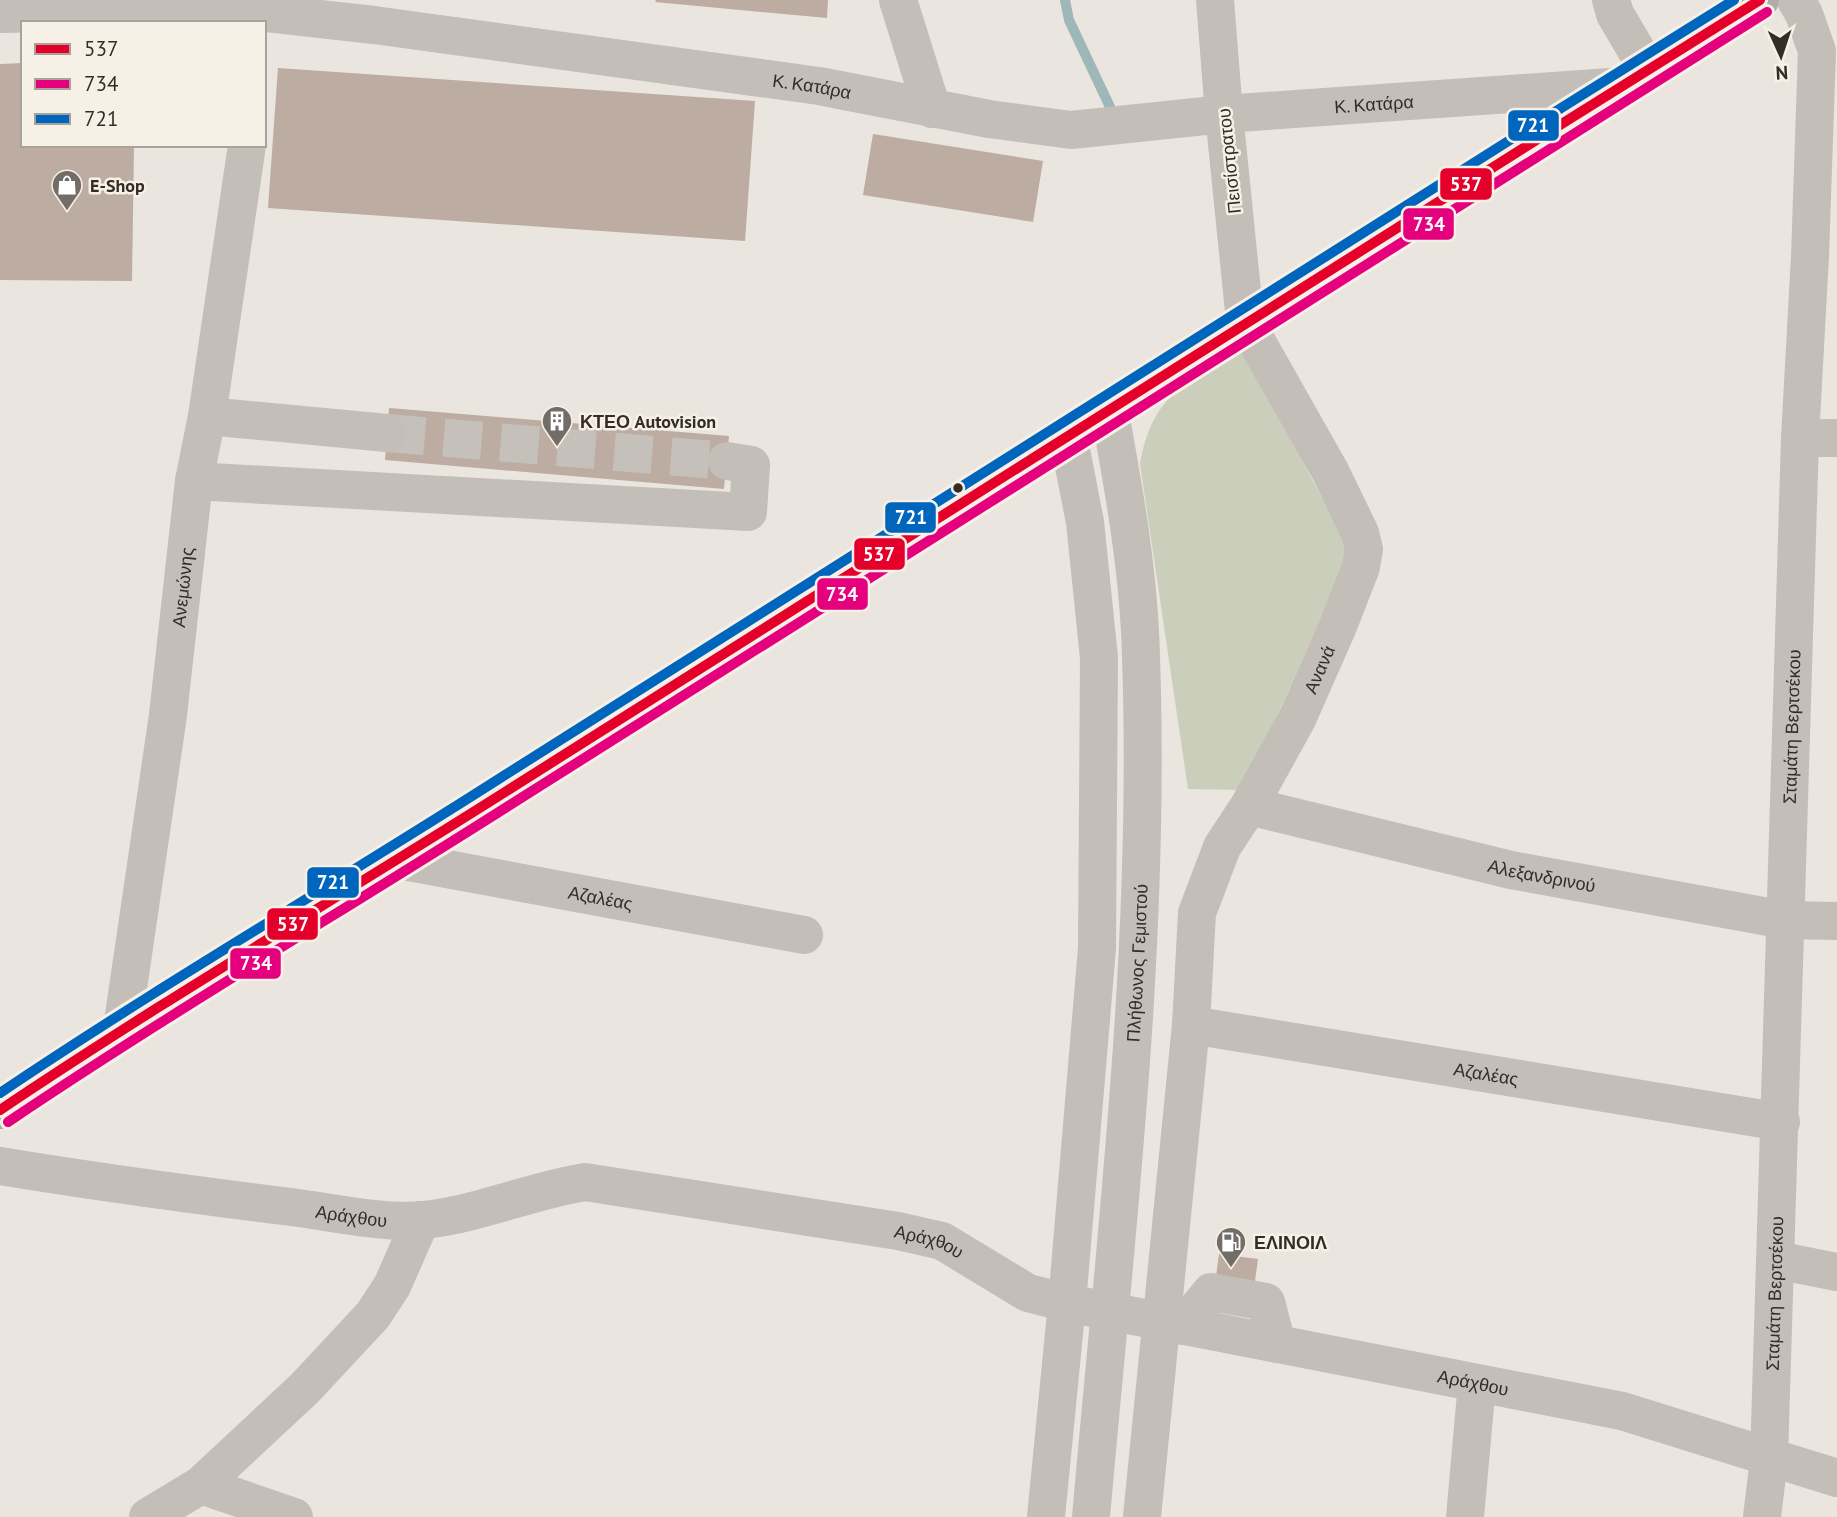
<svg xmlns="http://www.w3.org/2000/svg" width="1837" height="1517" viewBox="0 0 1837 1517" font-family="'PT Sans',sans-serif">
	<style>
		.green { fill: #cacebb }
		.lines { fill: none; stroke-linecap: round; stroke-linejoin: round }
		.stream { stroke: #9eb7b8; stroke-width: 10 }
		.building { fill: #bcaca2 }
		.minor-tunnel { stroke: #c5c0ba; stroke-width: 38; stroke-dasharray: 38 19; stroke-linecap: butt }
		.minor { stroke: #c3beb8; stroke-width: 38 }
		.major { stroke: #b1aca8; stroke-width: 38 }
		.bus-1-casing { stroke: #f7f0e6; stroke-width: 16 }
		.bus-2-casing { stroke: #f7f0e6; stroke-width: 16 }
		.bus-3-casing { stroke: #f7f0e6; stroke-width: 16 }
		.bus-1 { stroke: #e4002b; stroke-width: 10 }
		.bus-2 { stroke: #e5007d; stroke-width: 10 }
		.bus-3 { stroke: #0065bd; stroke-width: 10 }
		.bus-dot { fill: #332c27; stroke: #f7f0e6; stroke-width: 2.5 }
		.labels { text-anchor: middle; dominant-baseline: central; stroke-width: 5; stroke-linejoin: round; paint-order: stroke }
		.street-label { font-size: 18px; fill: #332c27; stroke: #f7f0e6 }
		.poi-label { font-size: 18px; font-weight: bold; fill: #332c27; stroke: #f7f0e6; text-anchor: start }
		.line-badge { stroke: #f7f0e6; stroke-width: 2.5 }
		.badge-label { font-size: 19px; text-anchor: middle; font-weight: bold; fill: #fff }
	</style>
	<rect width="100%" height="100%" fill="#eae5df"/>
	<path class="green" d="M1245 349 1350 553 1244 790 1188 789 1140 464C1153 392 1187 383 1245 349Z"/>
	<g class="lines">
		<path class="stream" d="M1065 0 1069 20 1110 107"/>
	</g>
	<path class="building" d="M656 0H828L827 18 655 2Z
		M23 63V145H134L132 281 0 280V64Z
		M278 68 755 101 745 241 268 208Z
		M873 134 1043 161 1033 222 863 195Z
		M389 408 729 436 724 489 385 460Z
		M1219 1254 1258 1259 1252 1303 1213 1298Z"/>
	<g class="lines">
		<path class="minor-tunnel" d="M387 433 727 461"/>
		<g class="minor">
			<path d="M898 0 932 109"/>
			<path d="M1611 0 1615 14 1648 70"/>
			<path id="s1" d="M0 14 201 10 267 13 374 25 819 86 989 119 1071 130 1224 114 1624 86"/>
			<path d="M207 416 387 433"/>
			<path d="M1800 438H1837"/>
			<path d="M194 481 748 512 751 465 727 461"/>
			<path id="s2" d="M1249 806 1511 870 1785 920 1837 921"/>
			<path id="s3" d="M398 860 804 935"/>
			<path id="s4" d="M1191 1025 1781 1122"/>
			<path id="s5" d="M122 1029 168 715 194 481 207 416 247 145"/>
			<path id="s6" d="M0 1166C97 1182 194 1195 291 1207 331 1212 384 1224 424 1220 479 1214 530 1191 585 1182L898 1231 942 1241 1028 1293 1067 1303 1622 1411 1837 1478"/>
			<path d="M1776 1260 1837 1272"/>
			<path d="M1183 1326 1211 1292 1266 1302 1277 1344"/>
			<path d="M201 1485 294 1517"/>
			<path d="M148 1517 201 1485 305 1388 373 1315 392 1286 421 1220"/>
			<path d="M1046 1517 1067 1303 1097 948 1099 658 1085 522 1068 435"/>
			<path id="s7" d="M1091 1517C1116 1231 1151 945 1141 657 1139 573 1124 490 1109 408"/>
			<path id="s8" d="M1142 1517 1191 1025 1197 913 1222 847 1249 806 1297 719 1338 626 1361 567 1364 549 1360 533 1330 471 1245 321 1224 114 1215 0"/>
			<path d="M1465 1517 1477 1383"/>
			<path id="s9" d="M1762 1517 1769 1459 1800 438 1810 256 1817 51 1804 14 1796 0"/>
		</g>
		<path class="major" d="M0 1110 94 1047 398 860 1245 321 1760 0"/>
		<g class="bus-1-casing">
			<path id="bus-1" d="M0 1110C168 997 343 895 513 787 928 523 1343 260 1760 0"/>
		</g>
		<g class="bus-2-casing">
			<path id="bus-2" d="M8 1122C176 1009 350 907 521 798 935 535 1350 272 1767 12"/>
		</g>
		<g class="bus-3-casing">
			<path id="bus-3" d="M0 1093C165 982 338 882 505 775 914 515 1323 256 1734 0"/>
		</g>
		<use href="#bus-1" class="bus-1"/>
		<use href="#bus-2" class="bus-2"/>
		<use href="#bus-3" class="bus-3"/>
	</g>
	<defs>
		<g id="shop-pin" transform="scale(1.575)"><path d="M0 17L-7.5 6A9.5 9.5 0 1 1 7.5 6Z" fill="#736d67" stroke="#f7f0e6"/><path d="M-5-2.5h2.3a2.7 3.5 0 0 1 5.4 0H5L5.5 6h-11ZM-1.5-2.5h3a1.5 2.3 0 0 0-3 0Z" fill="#fff"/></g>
		<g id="building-pin" transform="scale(1.575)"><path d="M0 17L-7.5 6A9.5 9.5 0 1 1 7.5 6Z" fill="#736d67" stroke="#f7f0e6"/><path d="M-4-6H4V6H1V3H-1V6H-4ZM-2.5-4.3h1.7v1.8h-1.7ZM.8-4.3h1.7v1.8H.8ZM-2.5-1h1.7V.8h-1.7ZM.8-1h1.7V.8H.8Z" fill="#fff"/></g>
		<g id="fuel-pin" transform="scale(1.575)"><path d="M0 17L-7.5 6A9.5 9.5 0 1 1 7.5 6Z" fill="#736d67" stroke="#f7f0e6"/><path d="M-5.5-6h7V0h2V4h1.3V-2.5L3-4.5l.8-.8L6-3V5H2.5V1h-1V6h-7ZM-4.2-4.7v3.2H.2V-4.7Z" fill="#fff"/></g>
	</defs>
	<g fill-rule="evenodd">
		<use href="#shop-pin" x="67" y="185"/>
		<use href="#building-pin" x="557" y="421"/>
		<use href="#fuel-pin" x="1231" y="1242"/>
	</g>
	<circle class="bus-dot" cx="958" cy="488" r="6"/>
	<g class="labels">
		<g class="street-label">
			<text stroke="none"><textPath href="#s1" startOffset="817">Κ. Κατάρα</textPath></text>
			<text stroke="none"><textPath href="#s1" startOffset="1384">Κ. Κατάρα</textPath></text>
			<text transform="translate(1229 161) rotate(-96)">Πεισίστρατου</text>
			<text stroke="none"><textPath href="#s5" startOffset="446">Ανεμώνης</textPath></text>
			<text stroke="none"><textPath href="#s8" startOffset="880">Ανανά</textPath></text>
			<text stroke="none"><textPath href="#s9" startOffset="791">Σταμάτη Βερτσέκου</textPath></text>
			<text stroke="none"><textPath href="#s2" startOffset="301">Αλεξανδρινού</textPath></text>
			<text stroke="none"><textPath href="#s3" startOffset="206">Αζαλέας</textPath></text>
			<text stroke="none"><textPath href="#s7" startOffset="556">Πλήθωνος Γεμιστού</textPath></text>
			<text stroke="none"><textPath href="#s4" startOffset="299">Αζαλέας</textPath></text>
			<text stroke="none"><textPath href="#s6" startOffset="355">Αράχθου</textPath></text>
			<text stroke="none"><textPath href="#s6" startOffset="943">Αράχθου</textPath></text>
			<text stroke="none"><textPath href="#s9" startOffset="224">Σταμάτη Βερτσέκου</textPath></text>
			<text stroke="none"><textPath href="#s6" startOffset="1510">Αράχθου</textPath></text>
		</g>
		<g class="poi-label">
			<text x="90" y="185">E-Shop</text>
			<text x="580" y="421">ΚΤΕΟ Autovision</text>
			<text x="1254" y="1242">ΕΛΙΝΟΙΛ</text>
		</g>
	</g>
	<g class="line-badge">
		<rect x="1507" y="109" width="53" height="33" rx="7" fill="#0065bd"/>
		<rect x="1439" y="167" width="54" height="34" rx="7" fill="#e4002b"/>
		<rect x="1402" y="207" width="53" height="34" rx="7" fill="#e5007d"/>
		<rect x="884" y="501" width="53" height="33" rx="7" fill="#0065bd"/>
		<rect x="853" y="537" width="53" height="34" rx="7" fill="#e4002b"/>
		<rect x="816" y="577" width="53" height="34" rx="7" fill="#e5007d"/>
		<rect x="306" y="866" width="54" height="33" rx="7" fill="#0065bd"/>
		<rect x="266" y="907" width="53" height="34" rx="7" fill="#e4002b"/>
		<rect x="229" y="947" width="53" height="33" rx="7" fill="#e5007d"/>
	</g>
	<g class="badge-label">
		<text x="1533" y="132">721</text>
		<text x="1466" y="191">537</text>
		<text x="1429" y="231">734</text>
		<text x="911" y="524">721</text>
		<text x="879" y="561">537</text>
		<text x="842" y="601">734</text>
		<text x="333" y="889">721</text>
		<text x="293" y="931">537</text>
		<text x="256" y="970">734</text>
	</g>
	<rect x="21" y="21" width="245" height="126" fill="#f7f0e6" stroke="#a9a29a" stroke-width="2"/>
	<rect x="35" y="44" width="35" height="10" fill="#e4002b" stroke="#a9a29a" stroke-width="2"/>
	<text x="84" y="56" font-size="21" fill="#332c27">537</text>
	<rect x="35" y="79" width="35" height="10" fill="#e5007d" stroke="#a9a29a" stroke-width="2"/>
	<text x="84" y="91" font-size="21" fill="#332c27">734</text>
	<rect x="35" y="114" width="35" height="10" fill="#0065bd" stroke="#a9a29a" stroke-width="2"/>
	<text x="84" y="126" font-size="21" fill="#332c27">721</text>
	<g transform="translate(1781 56) rotate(177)" stroke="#f7f0e6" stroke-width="5" paint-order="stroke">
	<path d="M0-5L12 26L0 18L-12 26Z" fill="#332c27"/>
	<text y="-10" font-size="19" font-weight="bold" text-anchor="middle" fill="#332c27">N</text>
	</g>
</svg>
